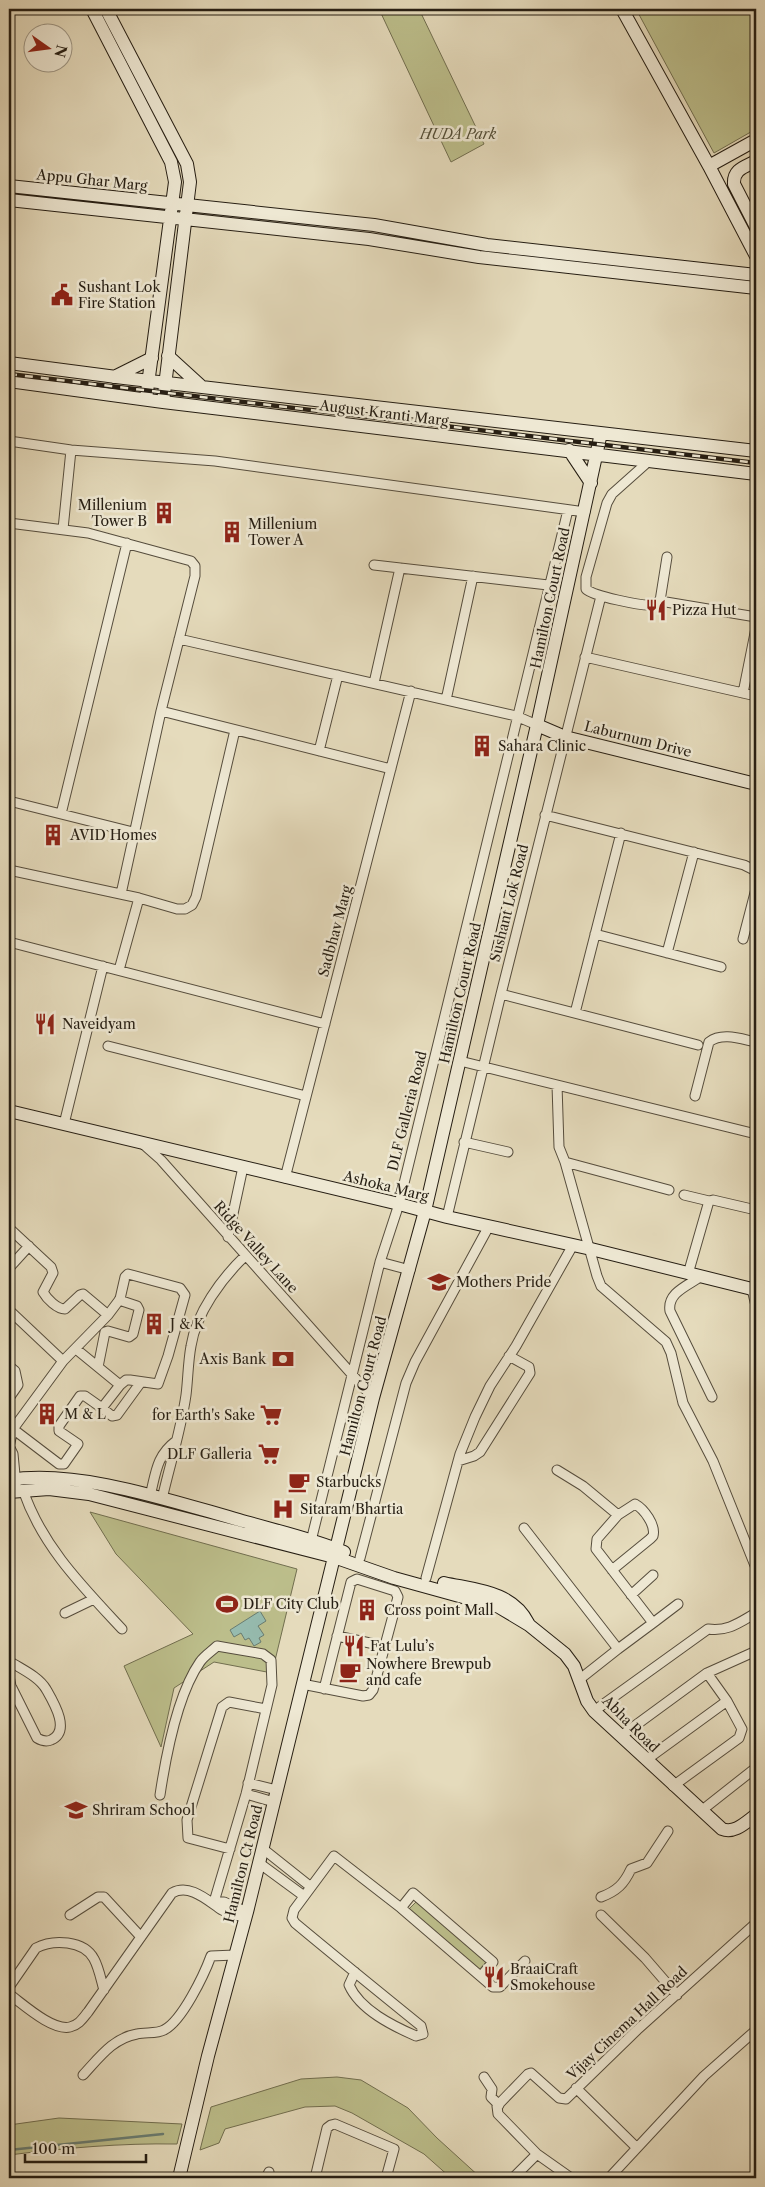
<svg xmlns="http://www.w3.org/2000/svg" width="765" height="2187" viewBox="0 0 765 2187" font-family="'Libre Caslon Text',serif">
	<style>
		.green { fill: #bcbe8b; stroke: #716e4f }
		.water { fill: #96bbaf; stroke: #697c71 }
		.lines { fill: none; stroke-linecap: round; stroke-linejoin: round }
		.stream { stroke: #697c71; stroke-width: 2.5 }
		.street-casing { stroke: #564d3d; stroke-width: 11 }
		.secondary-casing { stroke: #261e13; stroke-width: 14 }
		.street { stroke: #eee8d3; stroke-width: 9 }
		.secondary { stroke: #eee8d3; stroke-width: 12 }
		.rail-casing { stroke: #261e13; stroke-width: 4.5 }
		.rail { stroke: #eee8d3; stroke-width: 2.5; stroke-dasharray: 8; stroke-linecap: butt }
		.labels { text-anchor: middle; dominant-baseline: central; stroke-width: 5; stroke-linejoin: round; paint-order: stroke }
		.park-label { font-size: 14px; font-style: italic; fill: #534e37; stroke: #eee8d3 }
		.street-label { font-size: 14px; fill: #261e13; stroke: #eee8d3 }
		.poi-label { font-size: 14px; fill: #261e13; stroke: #eee8d3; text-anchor: start }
	</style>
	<rect width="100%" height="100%" fill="#e5dbbc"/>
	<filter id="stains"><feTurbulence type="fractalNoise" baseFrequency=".004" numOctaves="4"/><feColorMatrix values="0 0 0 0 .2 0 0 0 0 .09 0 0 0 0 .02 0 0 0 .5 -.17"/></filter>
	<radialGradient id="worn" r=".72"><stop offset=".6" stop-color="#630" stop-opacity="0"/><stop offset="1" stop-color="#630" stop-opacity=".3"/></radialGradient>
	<path class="green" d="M379 9H419L484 144 451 162Z
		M636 9H756V129L714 153Z
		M90 1512 297 1569 272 1673 214 1662 174 1688 161 1747 124 1666 193 1634 116 1554Z
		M417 1901 487 1961 479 1970 408 1910Z
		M337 2077 361 2080 408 2108 437 2138 481 2178H451L424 2154 352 2113 335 2106 305 2107 225 2129 219 2143 200 2150 211 2107 301 2079Z
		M59 2118 182 2124 177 2144C121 2143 65 2148 9 2155V2125Z"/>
	<path class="water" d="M260 1611 266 1621 258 1626 264 1635 259 1638 261 1642 254 1646 249 1638 245 1640 241 1633 234 1637 230 1630Z"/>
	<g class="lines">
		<path class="stream" d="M9 2150 163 2134"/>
		<g class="street-casing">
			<path id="street" d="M9 441 71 450 215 461 585 512
				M649 461 612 494 607 503 586 577V589C593 596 641 606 652 605 655 604 657 602 660 601L756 617
				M9 523 88 533 191 561 195 566V576L161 711 121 894
				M63 529 71 450
				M374 565 548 585
				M660 601 667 557
				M179 639 516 716 537 725
				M585 657 756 696
				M374 683 400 568
				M743 693 756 628
				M446 700 473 576
				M161 711 391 769
				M319 751 338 675
				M9 801 133 832
				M61 814 127 543
				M545 815 744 865 756 871
				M9 870 139 898 177 909H185L192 905 196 897 235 730
				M595 934 721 967
				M743 939 756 889
				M9 942 325 1024
				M667 953 694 852
				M119 970 139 898
				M501 994 698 1045
				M575 1013 621 833
				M108 1046 306 1096
				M460 1061 756 1134
				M557 1085 559 1147 565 1162 669 1190
				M695 1096 709 1042C722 1032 741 1039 756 1042
				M64 1124 103 966
				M464 1142 508 1152
				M144 1145 161 1160 373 1398
				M565 1162 597 1276 601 1286 666 1342 671 1353 683 1403 713 1461 756 1568
				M285 1178 411 691
				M684 1195 709 1201
				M447 1217 501 994 601 596
				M9 1228 51 1267 53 1273 43 1292C47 1299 57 1309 65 1309L80 1295 83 1294 108 1315 63 1361
				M228 1237 243 1167
				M380 1262 410 1270
				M9 1268 29 1246
				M688 1274 709 1201 713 1200 756 1210
				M700 1277C687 1286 667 1293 670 1311L712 1397
				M752 1289 756 1306
				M9 1310 63 1361 13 1429 9 1447
				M108 1315 120 1299 125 1277 128 1274 180 1288 185 1295 168 1356 158 1384 130 1380H126L120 1385
				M9 1366 15 1371 18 1385 9 1398
				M98 1367 105 1332 108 1331 129 1337 133 1334 139 1310 137 1306 119 1300
				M102 1408 112 1416 117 1415 141 1382
				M13 1429 59 1464H64L78 1444 59 1431V1426L80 1396H85L102 1408 120 1385 76 1349
				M9 1446 13 1454 16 1485
				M458 1461 474 1456 480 1452 530 1373 529 1367 509 1356
				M557 1470 583 1486 618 1515 635 1504C644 1509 656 1525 653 1536L650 1539 612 1570
				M23 1490C42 1546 82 1586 122 1629
				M150 1496C156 1473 156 1456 176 1441
				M162 1499C170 1464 181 1430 186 1395 188 1379 188 1362 191 1346 196 1313 222 1278 245 1256
				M524 1528 618 1649 580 1679
				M311 1541 380 1262 399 1204 568 510
				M360 1558 406 1383 415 1362 489 1226
				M426 1578 460 1454 475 1417 490 1386 516 1346 573 1245
				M631 1595 653 1575
				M65 1613 94 1599
				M653 1623 678 1604
				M337 1636 384 1646
				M618 1649 653 1623 596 1549 597 1539 618 1515
				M9 1661C21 1669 38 1676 46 1689 54 1703 71 1731 51 1740 46 1742 42 1741 37 1738L11 1686 9 1676
				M302 1684 363 1696 369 1695 373 1690 398 1597 395 1591 357 1579 351 1582 324 1689
				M594 1711 708 1629C728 1632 740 1622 756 1613
				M621 1736 707 1673 756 1651
				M646 1760 727 1701 707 1673
				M248 1783 277 1790
				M673 1786 739 1738 742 1729 727 1701
				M246 1794 274 1802
				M160 1795C166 1755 177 1695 200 1662 204 1656 212 1651 217 1646L263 1654 271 1660 272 1685 246 1794 214 1902
				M701 1811 753 1770
				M262 1848 311 1887
				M230 1849 188 1838 187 1820 222 1707 229 1702 266 1709
				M259 1863 304 1896
				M601 1897C617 1891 624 1884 631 1869L647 1863 668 1831
				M214 1902H224L247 1912
				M401 1908 413 1893 493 1962 481 1976
				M70 1915 98 1897H104L141 1937
				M601 1915 645 1958 677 1995
				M355 1972 349 1985C360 2010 393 2026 416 2036L423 2034 421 2026C379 1992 337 1958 295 1923L292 1918 294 1910 334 1856 401 1908 493 1987H500L525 1961
				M9 1987 36 1948C53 1939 84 1940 94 1959 99 1968 101 1980 104 1990
				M9 1994C23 2004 52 2031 70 2027 79 2025 83 2018 88 2012L172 1893C190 1883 208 1901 222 1910 229 1914 238 1915 245 1918
				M83 2075C99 2058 113 2038 137 2034 145 2032 157 2034 164 2030 182 2021 204 1975 211 1956L235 1955
				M484 2077 492 2089 491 2097 499 2105
				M576 2088 636 2147
				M266 2178 269 2172
				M315 2178 327 2128 331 2125 335 2124 394 2149 386 2178
				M513 2178 537 2154
				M571 2178 537 2154 498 2114 497 2106 528 2074 531 2073 559 2098 566 2099 637 2030 756 1923
				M609 2178 704 2076 756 2030
				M749 2178 756 2175"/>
		</g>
		<g class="secondary-casing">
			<path id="secondary" d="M92 9 171 162 175 182 146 399
				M106 9 187 164 190 182 163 402
				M622 9 709 166 756 256
				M756 161C745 167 733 169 734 184L756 227
				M709 166 756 140
				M9 186 374 225 487 245 756 275
				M9 200 369 239 479 257 756 288
				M168 356 202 387
				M9 363 124 378 756 451
				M114 377 152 358
				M9 381 163 402 756 474
				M569 450 591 483
				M537 725 565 737 756 784
				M9 1111 399 1204 447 1217 591 1249 756 1290
				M9 1480C78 1469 171 1501 239 1520 273 1530 310 1538 344 1552
				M9 1492 49 1489 89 1494 334 1557 394 1578 499 1607 529 1625 565 1654 574 1666 587 1701 594 1711 722 1829C735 1834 746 1822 756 1815
				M444 1583C475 1590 512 1591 528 1623
				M179 2178 208 2056 247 1912 373 1398 425 1211 537 725 601 433"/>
		</g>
		<use href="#street" class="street"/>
		<use href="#secondary" class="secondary"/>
		<g class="rail-casing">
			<path id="rail" d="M9 374 756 463"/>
		</g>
		<use href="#rail" class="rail"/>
	</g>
	<defs>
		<g id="civic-bare" transform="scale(1.725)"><path d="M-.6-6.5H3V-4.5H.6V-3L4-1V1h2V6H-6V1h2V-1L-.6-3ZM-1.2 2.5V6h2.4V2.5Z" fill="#8f2418" stroke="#eee8d3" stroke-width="2.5" paint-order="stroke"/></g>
		<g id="building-bare" transform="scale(1.725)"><path d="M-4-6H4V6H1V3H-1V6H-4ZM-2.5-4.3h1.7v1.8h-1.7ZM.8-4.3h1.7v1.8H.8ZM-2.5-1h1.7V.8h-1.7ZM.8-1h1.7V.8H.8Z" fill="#8f2418" stroke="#eee8d3" stroke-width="2.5" paint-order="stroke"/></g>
		<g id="restaurant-bare" transform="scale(1.725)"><path d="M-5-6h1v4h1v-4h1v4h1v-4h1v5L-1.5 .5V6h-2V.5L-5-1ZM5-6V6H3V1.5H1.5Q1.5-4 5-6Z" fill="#8f2418" stroke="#eee8d3" stroke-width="2.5" paint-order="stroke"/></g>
		<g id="school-bare" transform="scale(1.725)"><path d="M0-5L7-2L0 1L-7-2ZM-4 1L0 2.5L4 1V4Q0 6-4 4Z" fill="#8f2418" stroke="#eee8d3" stroke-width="2.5" paint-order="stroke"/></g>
		<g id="bank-bare" transform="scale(1.725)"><path d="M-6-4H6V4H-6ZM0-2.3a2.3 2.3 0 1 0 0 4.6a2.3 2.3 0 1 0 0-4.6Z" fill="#8f2418" stroke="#eee8d3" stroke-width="2.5" paint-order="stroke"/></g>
		<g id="supermarket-bare" transform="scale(1.725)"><path d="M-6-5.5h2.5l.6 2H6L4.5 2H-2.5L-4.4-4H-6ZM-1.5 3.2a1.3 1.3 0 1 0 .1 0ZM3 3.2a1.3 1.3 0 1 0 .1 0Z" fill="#8f2418" stroke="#eee8d3" stroke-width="2.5" paint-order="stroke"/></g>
		<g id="cafe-bare" transform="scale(1.725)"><path d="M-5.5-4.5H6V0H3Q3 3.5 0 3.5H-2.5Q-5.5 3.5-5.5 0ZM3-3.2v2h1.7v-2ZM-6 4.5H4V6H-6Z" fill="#8f2418" stroke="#eee8d3" stroke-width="2.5" paint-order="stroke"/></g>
		<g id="hospital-bare" transform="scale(1.725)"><path d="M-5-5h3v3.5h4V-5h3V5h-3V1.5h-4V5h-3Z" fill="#8f2418" stroke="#eee8d3" stroke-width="2.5" paint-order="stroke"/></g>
		<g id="stadium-bare" transform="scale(1.725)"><path d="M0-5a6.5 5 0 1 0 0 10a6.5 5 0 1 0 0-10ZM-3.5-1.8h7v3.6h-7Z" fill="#8f2418" stroke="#eee8d3" stroke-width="2.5" paint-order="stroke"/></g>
	</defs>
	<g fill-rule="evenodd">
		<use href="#civic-bare" x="62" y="295"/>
		<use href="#building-bare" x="164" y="513"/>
		<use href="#building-bare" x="232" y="532"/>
		<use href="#restaurant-bare" x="656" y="610"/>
		<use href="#building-bare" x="482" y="746"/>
		<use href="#building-bare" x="53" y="835"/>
		<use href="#restaurant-bare" x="45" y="1024"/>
		<use href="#school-bare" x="439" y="1282"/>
		<use href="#building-bare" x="154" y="1324"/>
		<use href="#bank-bare" x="283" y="1359"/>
		<use href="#building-bare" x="47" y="1414"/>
		<use href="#supermarket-bare" x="271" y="1415"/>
		<use href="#supermarket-bare" x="269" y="1454"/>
		<use href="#cafe-bare" x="299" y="1482"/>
		<use href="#hospital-bare" x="283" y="1509"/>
		<use href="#stadium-bare" x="227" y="1604"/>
		<use href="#building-bare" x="367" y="1610"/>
		<use href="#restaurant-bare" x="354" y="1646"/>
		<use href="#cafe-bare" x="350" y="1672"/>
		<use href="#school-bare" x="76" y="1810"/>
		<use href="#restaurant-bare" x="494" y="1977"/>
	</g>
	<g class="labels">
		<g class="park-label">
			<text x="458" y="134">HUDA Park</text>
		</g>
		<g class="street-label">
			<text transform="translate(92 180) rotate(6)">Appu Ghar Marg</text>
			<text transform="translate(384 413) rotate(7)">August Kranti Marg</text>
			<text transform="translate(550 598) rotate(-78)">Hamilton Court Road</text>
			<text transform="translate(638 739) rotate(14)">Laburnum Drive</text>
			<text transform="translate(509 903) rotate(-76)">Sushant Lok Road</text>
			<text transform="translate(335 931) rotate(-75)">Sadbhav Marg</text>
			<text transform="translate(460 993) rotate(-77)">Hamilton Court Road</text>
			<text transform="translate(407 1111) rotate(-76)">DLF Galleria Road</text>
			<text transform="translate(386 1186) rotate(14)">Ashoka Marg</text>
			<text transform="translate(256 1247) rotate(48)">Ridge Valley Lane</text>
			<text transform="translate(363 1386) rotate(-75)">Hamilton Court Road</text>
			<text transform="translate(631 1724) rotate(45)">Abha Road</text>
			<text transform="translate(243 1864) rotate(-76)">Hamilton Ct Road</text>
			<text transform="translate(627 2023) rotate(-43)">Vijay Cinema Hall Road</text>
		</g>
		<g class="poi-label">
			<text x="78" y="287">Sushant Lok<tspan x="78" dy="16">Fire Station</tspan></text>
			<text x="147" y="505" text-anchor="end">Millenium<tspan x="147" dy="16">Tower B</tspan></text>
			<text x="248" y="524">Millenium<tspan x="248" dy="16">Tower A</tspan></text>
			<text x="672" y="610">Pizza Hut</text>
			<text x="498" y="746">Sahara Clinic</text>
			<text x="70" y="835">AVID Homes</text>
			<text x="62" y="1024">Naveidyam</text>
			<text x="456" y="1282">Mothers Pride</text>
			<text x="170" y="1324">J &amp; K</text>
			<text x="266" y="1359" text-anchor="end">Axis Bank</text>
			<text x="64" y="1414">M &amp; L</text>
			<text x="255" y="1415" text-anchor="end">for Earth's Sake</text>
			<text x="252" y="1454" text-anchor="end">DLF Galleria</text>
			<text x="316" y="1482">Starbucks</text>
			<text x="300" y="1509">Sitaram Bhartia</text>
			<text x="243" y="1604">DLF City Club</text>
			<text x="384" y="1610">Cross point Mall</text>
			<text x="370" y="1646">Fat Lulu’s</text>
			<text x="366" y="1664">Nowhere Brewpub<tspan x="366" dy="16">and cafe</tspan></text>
			<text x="92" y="1810">Shriram School</text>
			<text x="510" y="1969">BraaiCraft<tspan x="510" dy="16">Smokehouse</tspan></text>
		</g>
	</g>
	<rect width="765" height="2187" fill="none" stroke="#e5dbbc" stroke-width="30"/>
	<rect x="10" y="10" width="745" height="2167" fill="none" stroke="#261e13" stroke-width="2.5"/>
	<rect x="15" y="15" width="735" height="2157" fill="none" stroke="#261e13"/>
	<g transform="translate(48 48) rotate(104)"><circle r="24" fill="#eee8d3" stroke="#9e9786"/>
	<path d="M0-4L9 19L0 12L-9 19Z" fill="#8f2418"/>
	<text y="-8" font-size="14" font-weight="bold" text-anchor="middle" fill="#261e13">N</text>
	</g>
	<path d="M25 2154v8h121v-8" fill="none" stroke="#261e13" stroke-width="2.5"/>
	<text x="32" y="2154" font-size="15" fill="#261e13" stroke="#eee8d3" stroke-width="4" paint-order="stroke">100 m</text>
	<rect width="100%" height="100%" filter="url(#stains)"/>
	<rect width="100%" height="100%" fill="url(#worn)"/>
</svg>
